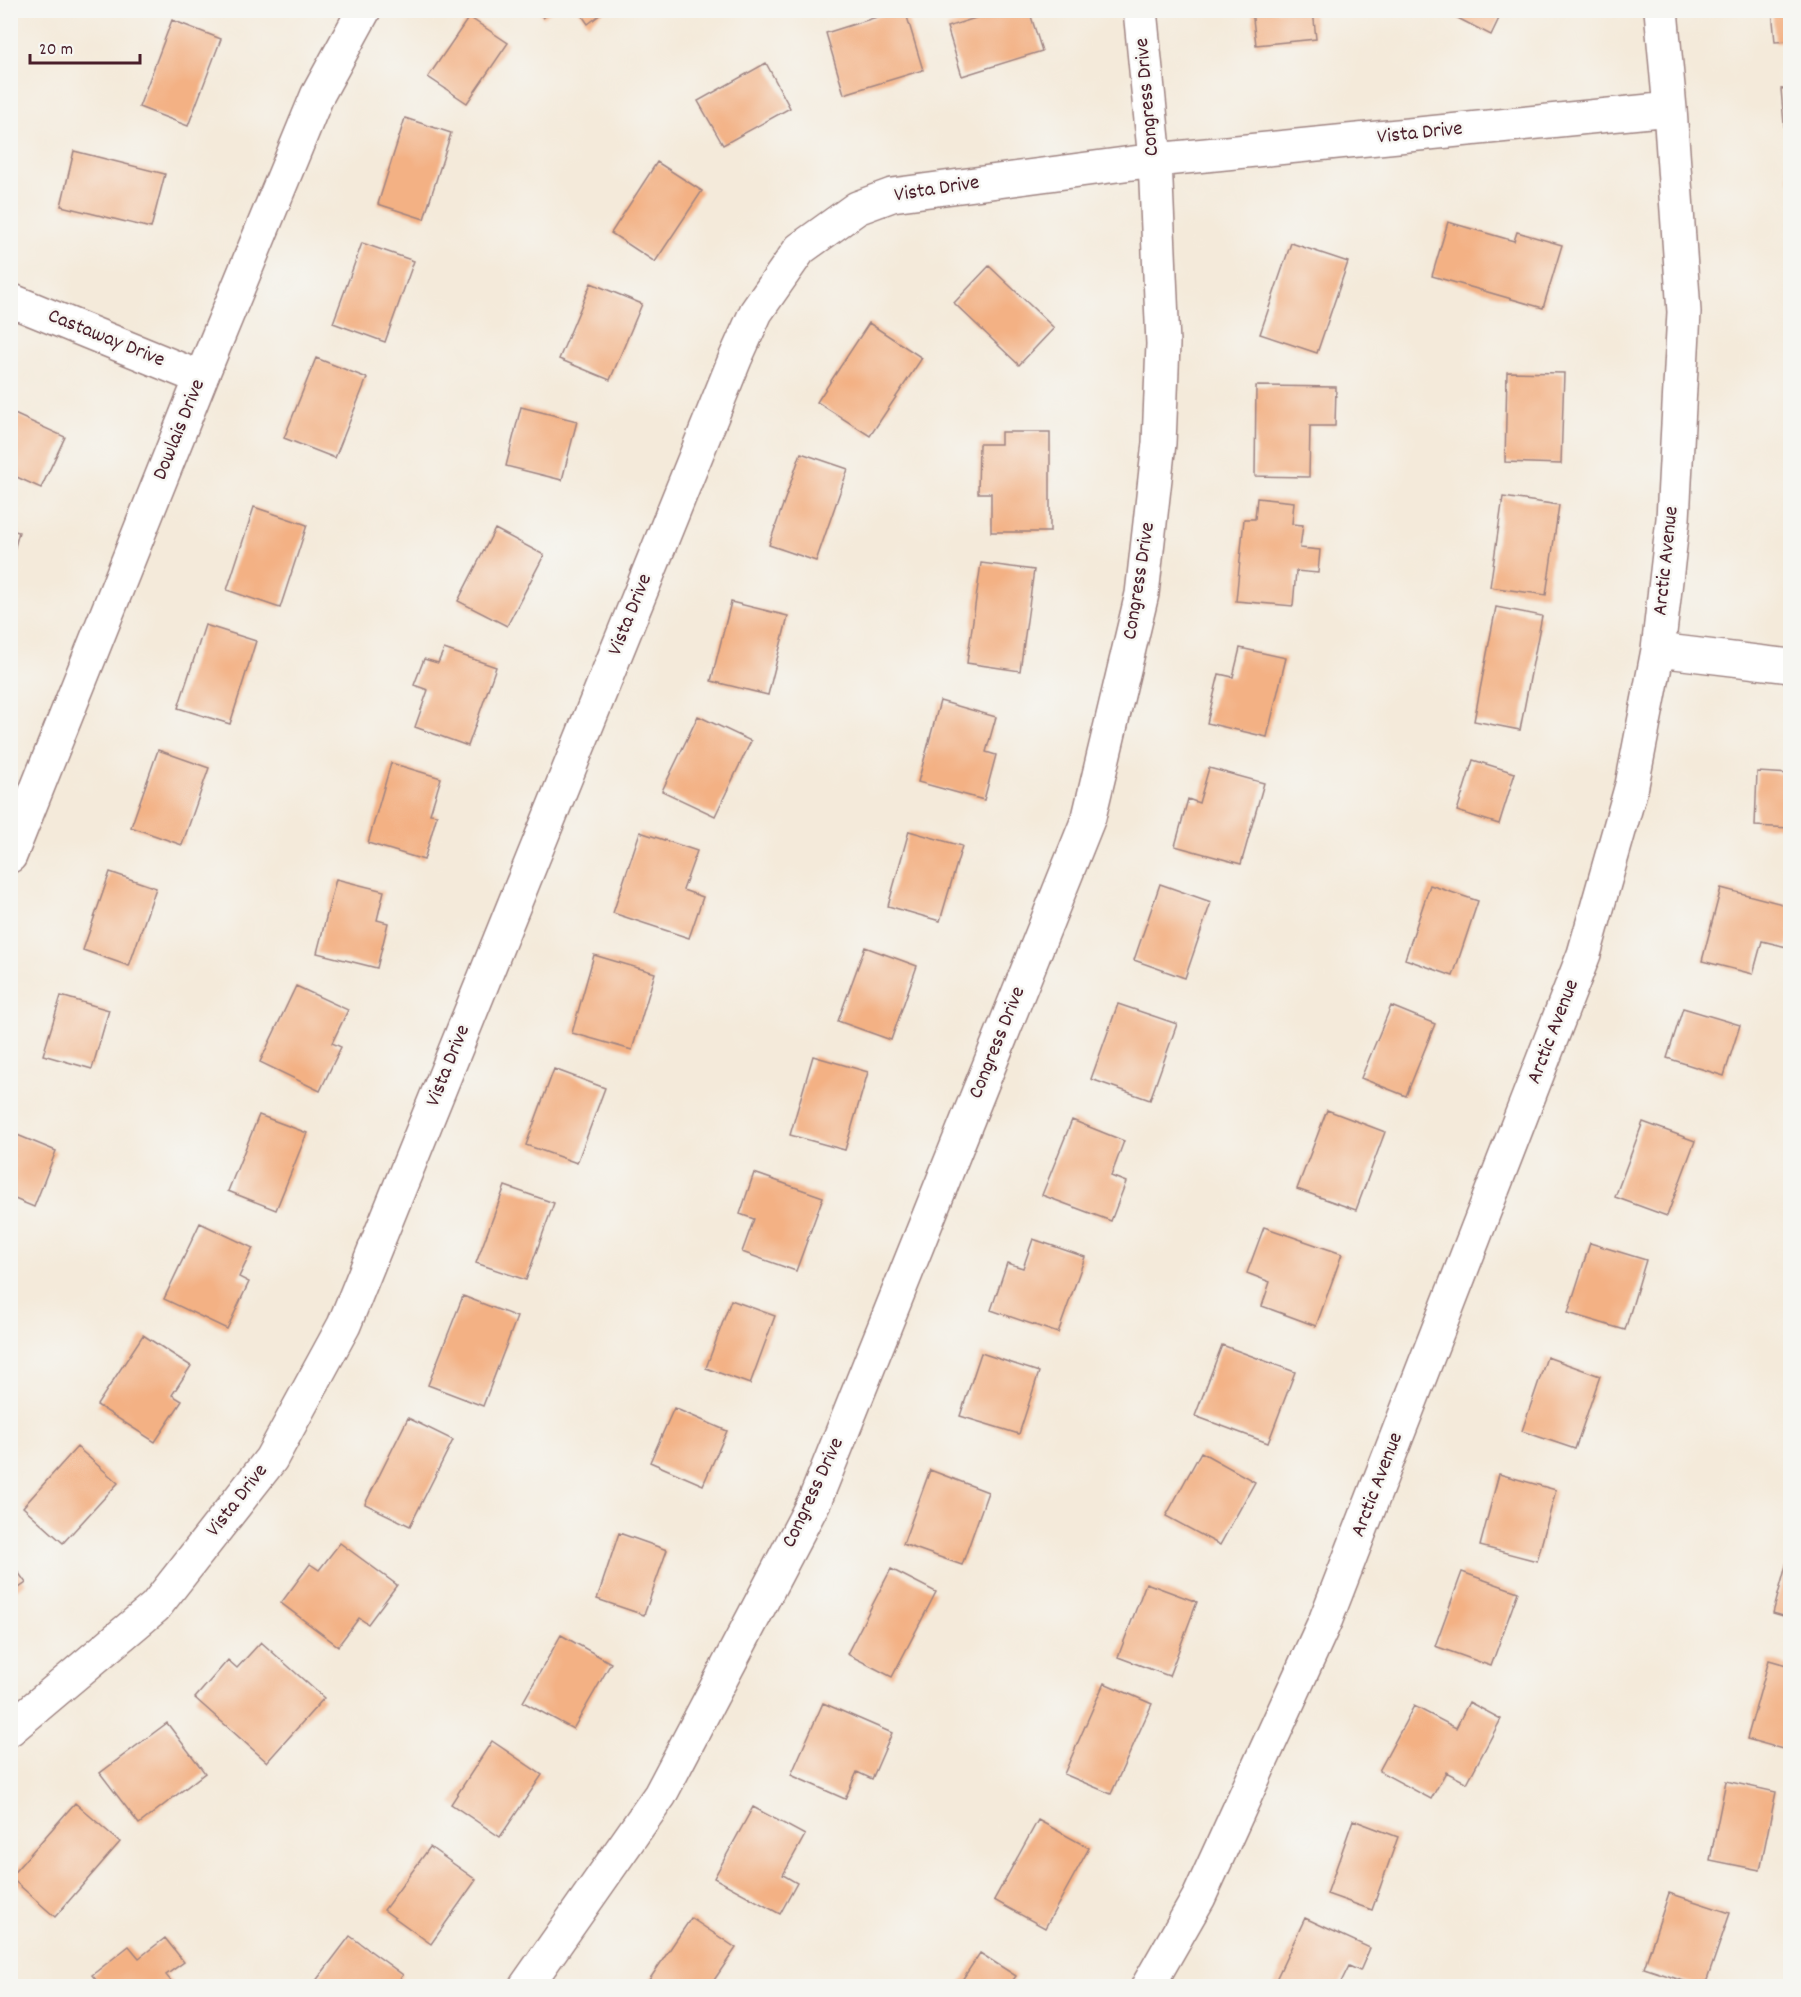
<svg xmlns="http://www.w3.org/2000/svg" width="1801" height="1997" viewBox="0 0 1801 1997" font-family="Dekko,sans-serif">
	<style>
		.building { fill: #f3b184 }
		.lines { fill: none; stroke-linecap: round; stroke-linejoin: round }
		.minor-casing { stroke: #9f8482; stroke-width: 36 }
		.minor { stroke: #fff; stroke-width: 33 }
		.labels { text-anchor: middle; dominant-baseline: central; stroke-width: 5; stroke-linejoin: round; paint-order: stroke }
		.street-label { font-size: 21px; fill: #4a1f2b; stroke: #f6f6f2 }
	</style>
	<rect width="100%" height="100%" fill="#f6f6f2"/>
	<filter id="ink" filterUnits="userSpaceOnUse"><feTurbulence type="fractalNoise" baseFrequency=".0167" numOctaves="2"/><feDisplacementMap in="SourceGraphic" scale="12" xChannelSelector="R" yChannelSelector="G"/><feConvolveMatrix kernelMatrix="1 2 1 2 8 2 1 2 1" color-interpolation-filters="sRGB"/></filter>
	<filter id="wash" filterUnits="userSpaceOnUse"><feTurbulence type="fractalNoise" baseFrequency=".008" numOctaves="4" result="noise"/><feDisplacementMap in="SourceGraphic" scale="24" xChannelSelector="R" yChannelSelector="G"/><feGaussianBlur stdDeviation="1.35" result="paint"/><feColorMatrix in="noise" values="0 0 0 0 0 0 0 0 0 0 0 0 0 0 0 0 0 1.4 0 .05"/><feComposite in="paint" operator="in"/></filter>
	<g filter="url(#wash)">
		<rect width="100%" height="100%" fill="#f4eada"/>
		<g id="blocks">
			<path class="building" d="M538 10H553L543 18Z
				M578 10H606L588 24Z
				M899 10H905L923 70 844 94 826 33Z
				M1001 10H1029L1042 51 962 76 947 27Z
				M1252 10H1313L1316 39 1256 45Z
				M1442 10H1503L1491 35Z
				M1772 10H1790V41L1775 42Z
				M469 17 508 43 467 103 428 77Z
				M172 20 221 39 188 126 139 107Z
				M766 63 790 108 723 145 698 101Z
				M1790 88V182H1789L1781 89Z
				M405 118 451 133 424 219 378 204Z
				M74 151 165 174 151 228 61 206Z
				M657 162 702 191 655 262 611 233Z
				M1448 222 1514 241 1517 232 1562 245 1543 308 1432 276Z
				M362 243 414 261 385 342 333 323Z
				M1291 243 1348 262 1317 353 1260 334Z
				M989 266 1054 328 1019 365 954 303Z
				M591 283 642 304 610 380 559 359Z
				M869 323 922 358 870 436 817 402Z
				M316 358 367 378 335 458 284 438Z
				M1507 372 1564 373 1561 464 1505 462Z
				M1256 386 1336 387 1335 426H1310L1309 477 1255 476Z
				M521 407 577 421 562 480 506 466Z
				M10 412 65 437 41 488 10 474Z
				M1001 432H1050V532H991V493H978L979 444H1001Z
				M801 453 848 469 816 561 769 545Z
				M1503 497 1559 505 1546 595 1490 587Z
				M1257 498 1294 502 1292 524 1303 525 1300 548 1320 550 1318 573 1296 571 1293 606 1236 601 1244 519H1255Z
				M254 507 307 525 280 608 227 590Z
				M495 529 544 555 507 626 458 601Z
				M10 530 19 532 11 561H10Z
				M981 563 1034 570 1020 671 967 663Z
				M731 602 788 616 768 695 711 681Z
				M1496 607 1542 616 1520 730 1474 721Z
				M205 625 256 641 230 724 178 708Z
				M1240 648 1286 658 1267 737 1207 723 1219 674 1233 677Z
				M444 649 496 667 468 746 415 727 428 690 414 685 424 659 438 663Z
				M940 701 996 717 986 752 996 755 984 800 918 782Z
				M698 716 751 741 715 816 662 791Z
				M158 750 209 768 182 845 131 827Z
				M1473 760 1515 773 1499 824 1457 811Z
				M391 763 441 778 430 814 437 815 424 860 368 843Z
				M1209 768 1264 783 1241 864 1175 846 1188 799 1199 803Z
				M1757 772 1790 774V828L1755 826Z
				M909 831 962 846 940 921 888 906Z
				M640 832 697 851 683 890 703 897 689 938 613 913Z
				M110 872 156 888 129 966 83 950Z
				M336 879 384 891 377 920 388 923 377 968 317 953Z
				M1160 884 1211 902 1185 978 1134 960Z
				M1430 885 1478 901 1453 976 1405 959Z
				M1721 888 1790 906V935L1787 947 1762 941 1753 974 1702 961Z
				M865 947 917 966 891 1040 838 1021Z
				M594 955 655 973 632 1050 572 1033Z
				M296 986 348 1010 332 1043 341 1047 320 1091 260 1062Z
				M61 996 109 1010 92 1069 43 1055Z
				M1118 1004 1177 1024 1150 1100 1091 1079Z
				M1391 1006 1435 1024 1406 1096 1361 1078Z
				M1683 1008 1740 1025 1724 1076 1667 1058Z
				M813 1056 868 1072 845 1150 790 1135Z
				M554 1069 605 1088 577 1163 526 1145Z
				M1327 1110 1385 1132 1356 1210 1297 1189Z
				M259 1115 307 1133 276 1210 228 1191Z
				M1072 1120 1124 1141 1111 1176 1126 1182 1111 1221 1042 1195Z
				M1643 1122 1695 1141 1667 1216 1615 1197Z
				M10 1132 56 1151 34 1207 10 1197Z
				M754 1173 823 1197 796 1271 742 1252 754 1219 740 1214Z
				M505 1186 554 1203 526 1280 476 1263Z
				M200 1223 253 1248 239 1277 249 1282 227 1329 164 1299Z
				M1264 1227 1342 1254 1316 1326 1262 1306 1270 1282 1247 1273Z
				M1033 1239 1085 1257 1058 1333 991 1310 1007 1263 1023 1268Z
				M1590 1243 1646 1260 1625 1330 1568 1313Z
				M463 1296 517 1317 483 1406 428 1385Z
				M731 1300 775 1316 750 1384 706 1368Z
				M143 1335 191 1366 172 1395 182 1401 155 1442 97 1405Z
				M1222 1345 1295 1372 1268 1443 1195 1416Z
				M981 1353 1039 1372 1019 1434 960 1416Z
				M1547 1357 1600 1376 1575 1449 1522 1431Z
				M674 1408 727 1431 703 1485 650 1462Z
				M408 1418 453 1440 410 1526 365 1504Z
				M77 1447 118 1483 63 1543 23 1507Z
				M1201 1452 1255 1482 1220 1545 1166 1516Z
				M930 1470 988 1492 962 1565 903 1544Z
				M1499 1474 1556 1490 1537 1561 1480 1546Z
				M619 1533 667 1550 644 1615 597 1599Z
				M340 1543 397 1585 368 1624 359 1618 338 1646 281 1603 310 1564 319 1570Z
				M1790 1551V1618L1773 1613Z
				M10 1561 26 1583 10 1594Z
				M891 1569 936 1592 892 1677 847 1654Z
				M1462 1572 1518 1592 1491 1666 1435 1646Z
				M1146 1583 1197 1602 1169 1676 1118 1657Z
				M561 1635 611 1663 573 1729 523 1702Z
				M261 1642 324 1698 267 1762 195 1698 228 1660 237 1668Z
				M1769 1660 1790 1666V1751L1747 1739Z
				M1104 1683 1152 1704 1111 1794 1064 1774Z
				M1469 1702 1501 1719 1467 1783 1446 1772 1431 1799 1379 1771 1414 1706 1456 1728Z
				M823 1703 892 1733 872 1779 857 1772 845 1799 791 1775Z
				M167 1723 205 1773 139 1824 100 1773Z
				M492 1741 542 1775 500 1837 451 1804Z
				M1726 1781 1776 1792 1760 1870 1710 1860Z
				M75 1803 120 1842 55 1917 10 1877Z
				M753 1807 805 1835 783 1875 797 1883 780 1914 714 1878Z
				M1038 1820 1089 1848 1045 1928 994 1900Z
				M1353 1820 1398 1837 1372 1910 1327 1894Z
				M430 1847 476 1880 431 1944 384 1910Z
				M1669 1893 1730 1913 1705 1986H1699L1644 1968Z
				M691 1918 736 1948 710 1986H645Z
				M1305 1918 1370 1948 1360 1971 1349 1966 1339 1986H1273Z
				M350 1936 403 1975 395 1986H312Z
				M165 1938 184 1962 166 1975 175 1986H101L92 1975 129 1946 139 1958Z
				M980 1953 1016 1976 1009 1986H958Z"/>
		</g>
	</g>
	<g filter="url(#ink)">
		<use href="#blocks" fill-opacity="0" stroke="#9f8482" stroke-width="1.5"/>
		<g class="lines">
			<g class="minor-casing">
				<path id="minor" d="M10 300 201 378
					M1658 650 1790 666
					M10 856 201 378 317 96 364 10
					M10 1729 155 1607 271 1459 344 1325 735 359 756 312 800 249 857 208 892 195 1155 160 1670 109
					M526 1986 660 1795 815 1500 1089 817 1142 594 1159 443 1163 344 1155 160 1140 10
					M1148 1986 1199 1897 1326 1619 1584 954 1632 785 1658 650 1673 519 1684 312 1670 109 1661 10"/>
			</g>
			<use href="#minor" class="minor"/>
		</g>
	</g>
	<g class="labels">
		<g class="street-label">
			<text transform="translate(1148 97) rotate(-95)">Congress Drive</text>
			<text transform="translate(1420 134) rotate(-6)">Vista Drive</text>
			<text transform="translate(937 190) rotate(-9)">Vista Drive</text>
			<text transform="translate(106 339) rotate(22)">Castaway Drive</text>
			<text transform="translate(180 430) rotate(-68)">Dowlais Drive</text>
			<text transform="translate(1667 561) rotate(-84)">Arctic Avenue</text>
			<text transform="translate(1140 581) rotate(-81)">Congress Drive</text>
			<text transform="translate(631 615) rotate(-68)">Vista Drive</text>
			<text transform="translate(1554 1032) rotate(-69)">Arctic Avenue</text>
			<text transform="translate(998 1043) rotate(-68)">Congress Drive</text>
			<text transform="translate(449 1066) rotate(-68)">Vista Drive</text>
			<text transform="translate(1378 1485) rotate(-69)">Arctic Avenue</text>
			<text transform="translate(814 1493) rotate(-65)">Congress Drive</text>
			<text transform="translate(238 1501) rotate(-52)">Vista Drive</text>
		</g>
	</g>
	<rect width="1801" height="1997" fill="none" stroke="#f6f6f2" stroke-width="36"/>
	<path d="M30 54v9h110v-9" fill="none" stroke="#4a1f2b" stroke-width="3"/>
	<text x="39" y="54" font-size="18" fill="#4a1f2b" stroke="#f6f6f2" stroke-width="4.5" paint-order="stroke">20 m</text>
</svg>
